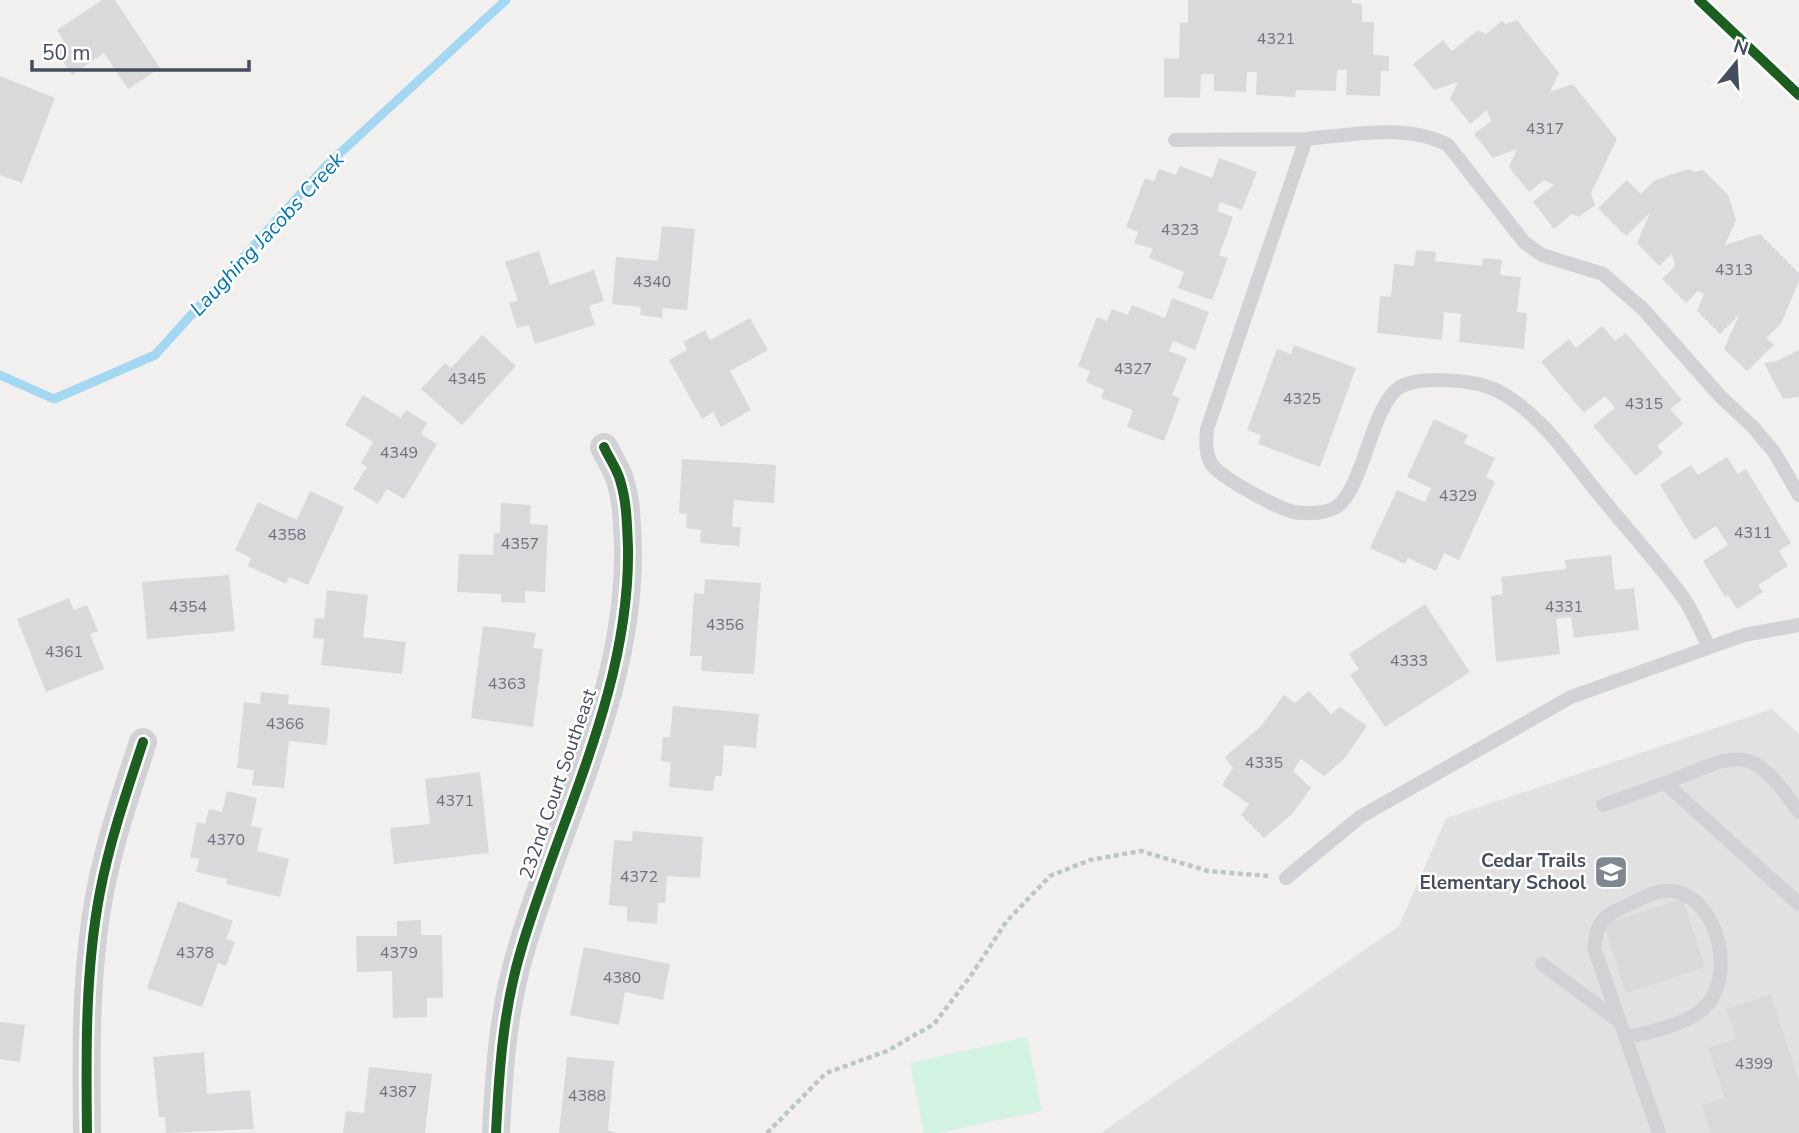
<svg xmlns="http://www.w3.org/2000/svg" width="1799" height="1133" viewBox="0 0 1799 1133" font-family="'Nunito Sans',sans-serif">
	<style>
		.education { fill: #e2e1e2 }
		.green { fill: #d2f2e2 }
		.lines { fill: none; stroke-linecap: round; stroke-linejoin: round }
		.stream { stroke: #a3d7f2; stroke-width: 9 }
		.building { fill: #d9d9db }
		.path { stroke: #bac7c5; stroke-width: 4.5; stroke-dasharray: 5 3.5; stroke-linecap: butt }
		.lane { stroke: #d1d2d6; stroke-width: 14 }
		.street { stroke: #d1d2d6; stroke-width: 28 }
		.cycleway-casing { stroke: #fff; stroke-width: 15 }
		.cycleway { stroke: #1b5e20; stroke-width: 10 }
		.labels { text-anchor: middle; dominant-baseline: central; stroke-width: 5; stroke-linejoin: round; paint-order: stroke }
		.number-label { font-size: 16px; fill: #6c727e }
		.street-label { font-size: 19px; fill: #454e5e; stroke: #fff }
		.poi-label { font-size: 19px; font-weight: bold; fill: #454e5e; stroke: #fff; text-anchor: end }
		.water-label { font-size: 21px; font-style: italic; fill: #0075b6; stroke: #fff }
	</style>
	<rect width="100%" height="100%" fill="#f1f0ef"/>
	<path class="education" d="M1772 709 1799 734V1133H1101L1399 926 1446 818Z"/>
	<path class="green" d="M1027 1037 1042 1111 938 1133H924L910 1063Z"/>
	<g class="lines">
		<path class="stream" d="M0 375 54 399 155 355 326 166 506 0"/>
	</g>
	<path class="building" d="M102 0H115L160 68 128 89 104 53 72 75 56 51 66 45 57 30Z
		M1188 0H1352V3L1362 4V22H1374L1373 55 1389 56V71H1381L1380 96 1346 95 1347 70H1337L1336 91 1296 90 1295 97 1256 95 1257 72H1247L1246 92 1214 91V74H1201L1200 98 1164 97V58L1179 59 1180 23H1188Z
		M1517 20 1559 73 1550 92 1573 84 1617 139 1591 193 1595 205 1579 217 1572 214 1554 229 1533 202 1554 185 1544 180 1529 192 1509 167 1517 149 1493 158 1474 134 1491 121 1487 110 1470 124 1450 99 1458 82 1434 90 1413 64 1443 40 1452 51 1478 30 1486 34 1502 21 1506 24Z
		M0 76 55 98 22 183 0 175Z
		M1219 158 1257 172 1242 210 1220 202 1217 211 1233 217 1219 255 1228 258 1212 300 1178 288 1184 272 1149 258 1153 249 1134 243 1138 232 1126 227 1145 178 1154 181 1159 169 1176 175 1180 166 1212 178Z
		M1688 169 1695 172 1703 170 1728 195 1736 220 1725 245 1760 234 1799 273V281L1781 324 1766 338 1774 345 1747 371 1724 349 1739 315 1720 334 1697 311 1704 294 1698 291 1686 303 1662 279 1675 266 1672 254 1659 266 1637 243 1650 213 1626 236 1598 208 1627 180 1641 194 1655 180Z
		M662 226 695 229 687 310 663 308 662 318 640 315 641 307 612 304 616 257 658 261Z
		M1416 250 1436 252 1435 261 1482 266 1483 258 1502 260 1500 275 1521 277 1517 312 1527 313 1524 349 1459 342 1461 314 1444 312 1442 340 1377 333 1380 296 1391 297 1394 264 1414 266Z
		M539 251 550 285 594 270 604 301 589 306 595 325 535 344 529 325 517 328 509 303 518 301 505 262Z
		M1172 298 1209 312 1195 350 1173 341 1169 351 1187 358 1172 395 1180 398 1164 441 1127 427 1133 410 1101 398 1104 390 1086 382 1090 371 1078 366 1097 317 1107 321 1112 309 1128 315 1132 305 1165 318Z
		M750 318 768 350 730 371 751 410 721 427 713 412 702 419 669 360 687 350 683 342 705 330 710 340Z
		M1602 326 1615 341 1626 333 1682 400 1670 409 1683 424 1657 446 1663 453 1636 476 1593 426 1615 408 1605 396 1584 413 1541 362 1569 339 1576 348Z
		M482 335 516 366 462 425 421 389 445 363 451 368Z
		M1294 345 1356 368 1320 467 1258 444 1261 435 1247 430 1277 349 1291 354Z
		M1799 350V397L1783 399 1764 363 1777 361Z
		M363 395 401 418 406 410 427 423 421 434 437 444 404 499 387 489 378 504 353 489 367 467 361 463 373 442 345 425Z
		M1434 419 1468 435 1464 443 1495 458 1486 477 1495 482 1459 560 1444 553 1436 571 1408 558 1405 564 1370 548 1397 490 1425 502 1431 488 1407 477Z
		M1727 457 1738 474 1746 469 1791 543 1779 551 1788 566 1758 585 1763 592 1737 609 1728 595 1725 597 1703 561 1728 545 1716 526 1694 540 1660 485 1691 465 1698 475Z
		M682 459 776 465 774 503 734 500 732 527H741L739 546 700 543 701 530 686 528 687 514 679 513Z
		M310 491 344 507 308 585 289 577 286 584 248 566 251 558 235 550 258 502 297 520Z
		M501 503 531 505 530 524 548 525 545 592 525 591V603L501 602V594L457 592 459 554 493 555 494 533H500Z
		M1611 555 1615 590 1634 588 1639 630 1574 638 1571 617 1556 619 1560 654 1496 662 1491 596 1503 594 1501 577 1566 569 1565 560Z
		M229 575 235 631 147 639 142 582Z
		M705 579 761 583 754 674 701 671 702 656H690L694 593 704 594Z
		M327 590 368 595 363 637 406 642 402 674 321 665 324 639 313 638 315 618 324 619Z
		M69 598 74 610 87 605 98 631 90 634 104 669 46 692 17 619Z
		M1425 604 1470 672 1385 727 1350 675 1359 669 1349 654Z
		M483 626 536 633 533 648 543 649 533 727 471 718Z
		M1309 691 1331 714 1340 707 1367 726 1344 759 1324 776 1301 759 1293 771 1311 788 1293 813 1264 838 1241 815 1249 804 1222 785 1233 768 1225 757 1261 726 1284 695 1295 703Z
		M261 692 289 695 288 704 330 708 327 745 289 741 284 788 252 785 254 770 237 768 244 702 260 704Z
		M673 706 759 714 756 748 724 745 722 776H715L713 791 669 787 671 762 661 761 663 737H670Z
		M480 772 489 853 394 864 390 828 430 824 425 779Z
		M227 791 257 798 251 826 262 828 257 851 289 859 280 897 226 884 227 879 196 872 199 859 190 857 197 822 205 824 209 809 222 812Z
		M633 831 703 837 700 878 667 876 665 903H658L657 924 627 921V907L609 905 614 840 632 841Z
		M1683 899 1705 967 1626 993 1604 924Z
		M178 901 233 921 226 939 235 942 226 966 218 963 202 1007 147 988Z
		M421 920V935H442L443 998H427V1017L393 1018 392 971 357 972 356 936H397V921Z
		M584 947 670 964 663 1000 625 992 619 1025 570 1015Z
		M1771 994 1799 1081V1133H1711L1702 1105 1725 1098 1708 1048 1736 1039 1726 1009Z
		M0 1022 25 1025 20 1062 0 1059Z
		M204 1052 207 1094 250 1090 254 1129 166 1133 165 1117H159L153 1057Z
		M567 1057 614 1061 608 1130 616 1133H559Z
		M369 1067 432 1074 425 1133H343L346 1111 364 1113Z"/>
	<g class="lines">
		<path class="path" d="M767 1133 826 1073 887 1051 934 1024 972 974 1006 922 1050 876 1090 860 1141 851 1208 871 1268 876"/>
		<path class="lane" d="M1175 140 1306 139
			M1709 647C1700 630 1693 611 1682 596 1657 562 1628 530 1601 497 1571 461 1541 413 1498 391 1477 380 1421 375 1400 387 1372 403 1363 491 1336 507 1324 514 1308 514 1294 512 1277 508 1223 479 1212 465 1205 454 1206 442 1207 429L1306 139C1350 135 1408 123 1448 145L1524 242 1542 255 1603 274 1643 309 1720 396 1753 427 1774 452 1799 495
			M1603 805 1665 783
			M1799 812C1749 740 1739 754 1665 783L1799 904
			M1286 878 1360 817 1571 697 1744 635 1799 625
			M1542 964 1620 1022
			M1625 1037C1649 1033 1688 1024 1705 1007 1736 977 1719 898 1673 891 1657 889 1642 898 1628 905 1602 917 1598 919 1594 948L1659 1133"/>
		<path class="street" d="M87 1133C86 1054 85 970 100 892 110 840 127 791 143 742
			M496 1133C499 1071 503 1010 521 950 560 817 630 690 628 548 627 526 627 502 620 480 617 469 609 458 604 447"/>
		<g class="cycleway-casing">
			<path id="cycleway" d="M1699 0 1799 95
				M87 1133C86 1054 85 970 100 892 110 840 127 791 143 742
				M496 1133C499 1071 503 1010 521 950 560 817 630 690 628 548 627 526 627 502 620 480 617 469 609 458 604 447"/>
		</g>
		<use href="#cycleway" class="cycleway"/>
	</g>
	<defs>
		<g id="school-square" transform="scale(1.75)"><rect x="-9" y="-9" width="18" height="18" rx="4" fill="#818791" stroke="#fff"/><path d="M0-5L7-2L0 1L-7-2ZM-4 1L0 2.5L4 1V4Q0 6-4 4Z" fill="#fff"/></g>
	</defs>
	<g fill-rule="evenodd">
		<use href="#school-square" x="1611" y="872"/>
	</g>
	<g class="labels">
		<g class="number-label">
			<text x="1276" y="39">4321</text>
			<text x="1545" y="129">4317</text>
			<text x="1180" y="230">4323</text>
			<text x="1734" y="270">4313</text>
			<text x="652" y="282">4340</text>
			<text x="1133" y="369">4327</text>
			<text x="467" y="379">4345</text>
			<text x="1302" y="399">4325</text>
			<text x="1644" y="404">4315</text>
			<text x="399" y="453">4349</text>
			<text x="1458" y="496">4329</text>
			<text x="1753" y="533">4311</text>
			<text x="287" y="535">4358</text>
			<text x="520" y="544">4357</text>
			<text x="188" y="607">4354</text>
			<text x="1564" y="607">4331</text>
			<text x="725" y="625">4356</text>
			<text x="64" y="652">4361</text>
			<text x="1409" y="661">4333</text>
			<text x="507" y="684">4363</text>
			<text x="285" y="724">4366</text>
			<text x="1264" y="763">4335</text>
			<text x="455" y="801">4371</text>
			<text x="226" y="840">4370</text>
			<text x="639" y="877">4372</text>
			<text x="195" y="953">4378</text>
			<text x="399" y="953">4379</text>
			<text x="622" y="978">4380</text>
			<text x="1754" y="1064">4399</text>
			<text x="398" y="1092">4387</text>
			<text x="587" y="1096">4388</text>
		</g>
		<g class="street-label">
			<text transform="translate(558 784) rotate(-71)">232nd Court Southeast</text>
		</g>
		<g class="poi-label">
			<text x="1586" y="861">Cedar Trails<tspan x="1586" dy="22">Elementary School</tspan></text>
		</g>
		<g class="water-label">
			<text transform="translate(267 234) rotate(-47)">Laughing Jacobs Creek</text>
		</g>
	</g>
	<g transform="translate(1736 63) rotate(18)" stroke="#ffffff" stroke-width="5" paint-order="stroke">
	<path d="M0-5L12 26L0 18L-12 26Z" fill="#454e5e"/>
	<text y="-10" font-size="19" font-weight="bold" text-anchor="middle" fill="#454e5e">N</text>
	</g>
	<path d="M32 60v10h217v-10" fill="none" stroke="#454e5e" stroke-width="3.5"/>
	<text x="42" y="60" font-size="21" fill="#454e5e" stroke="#ffffff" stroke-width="5" paint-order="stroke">50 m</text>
</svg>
